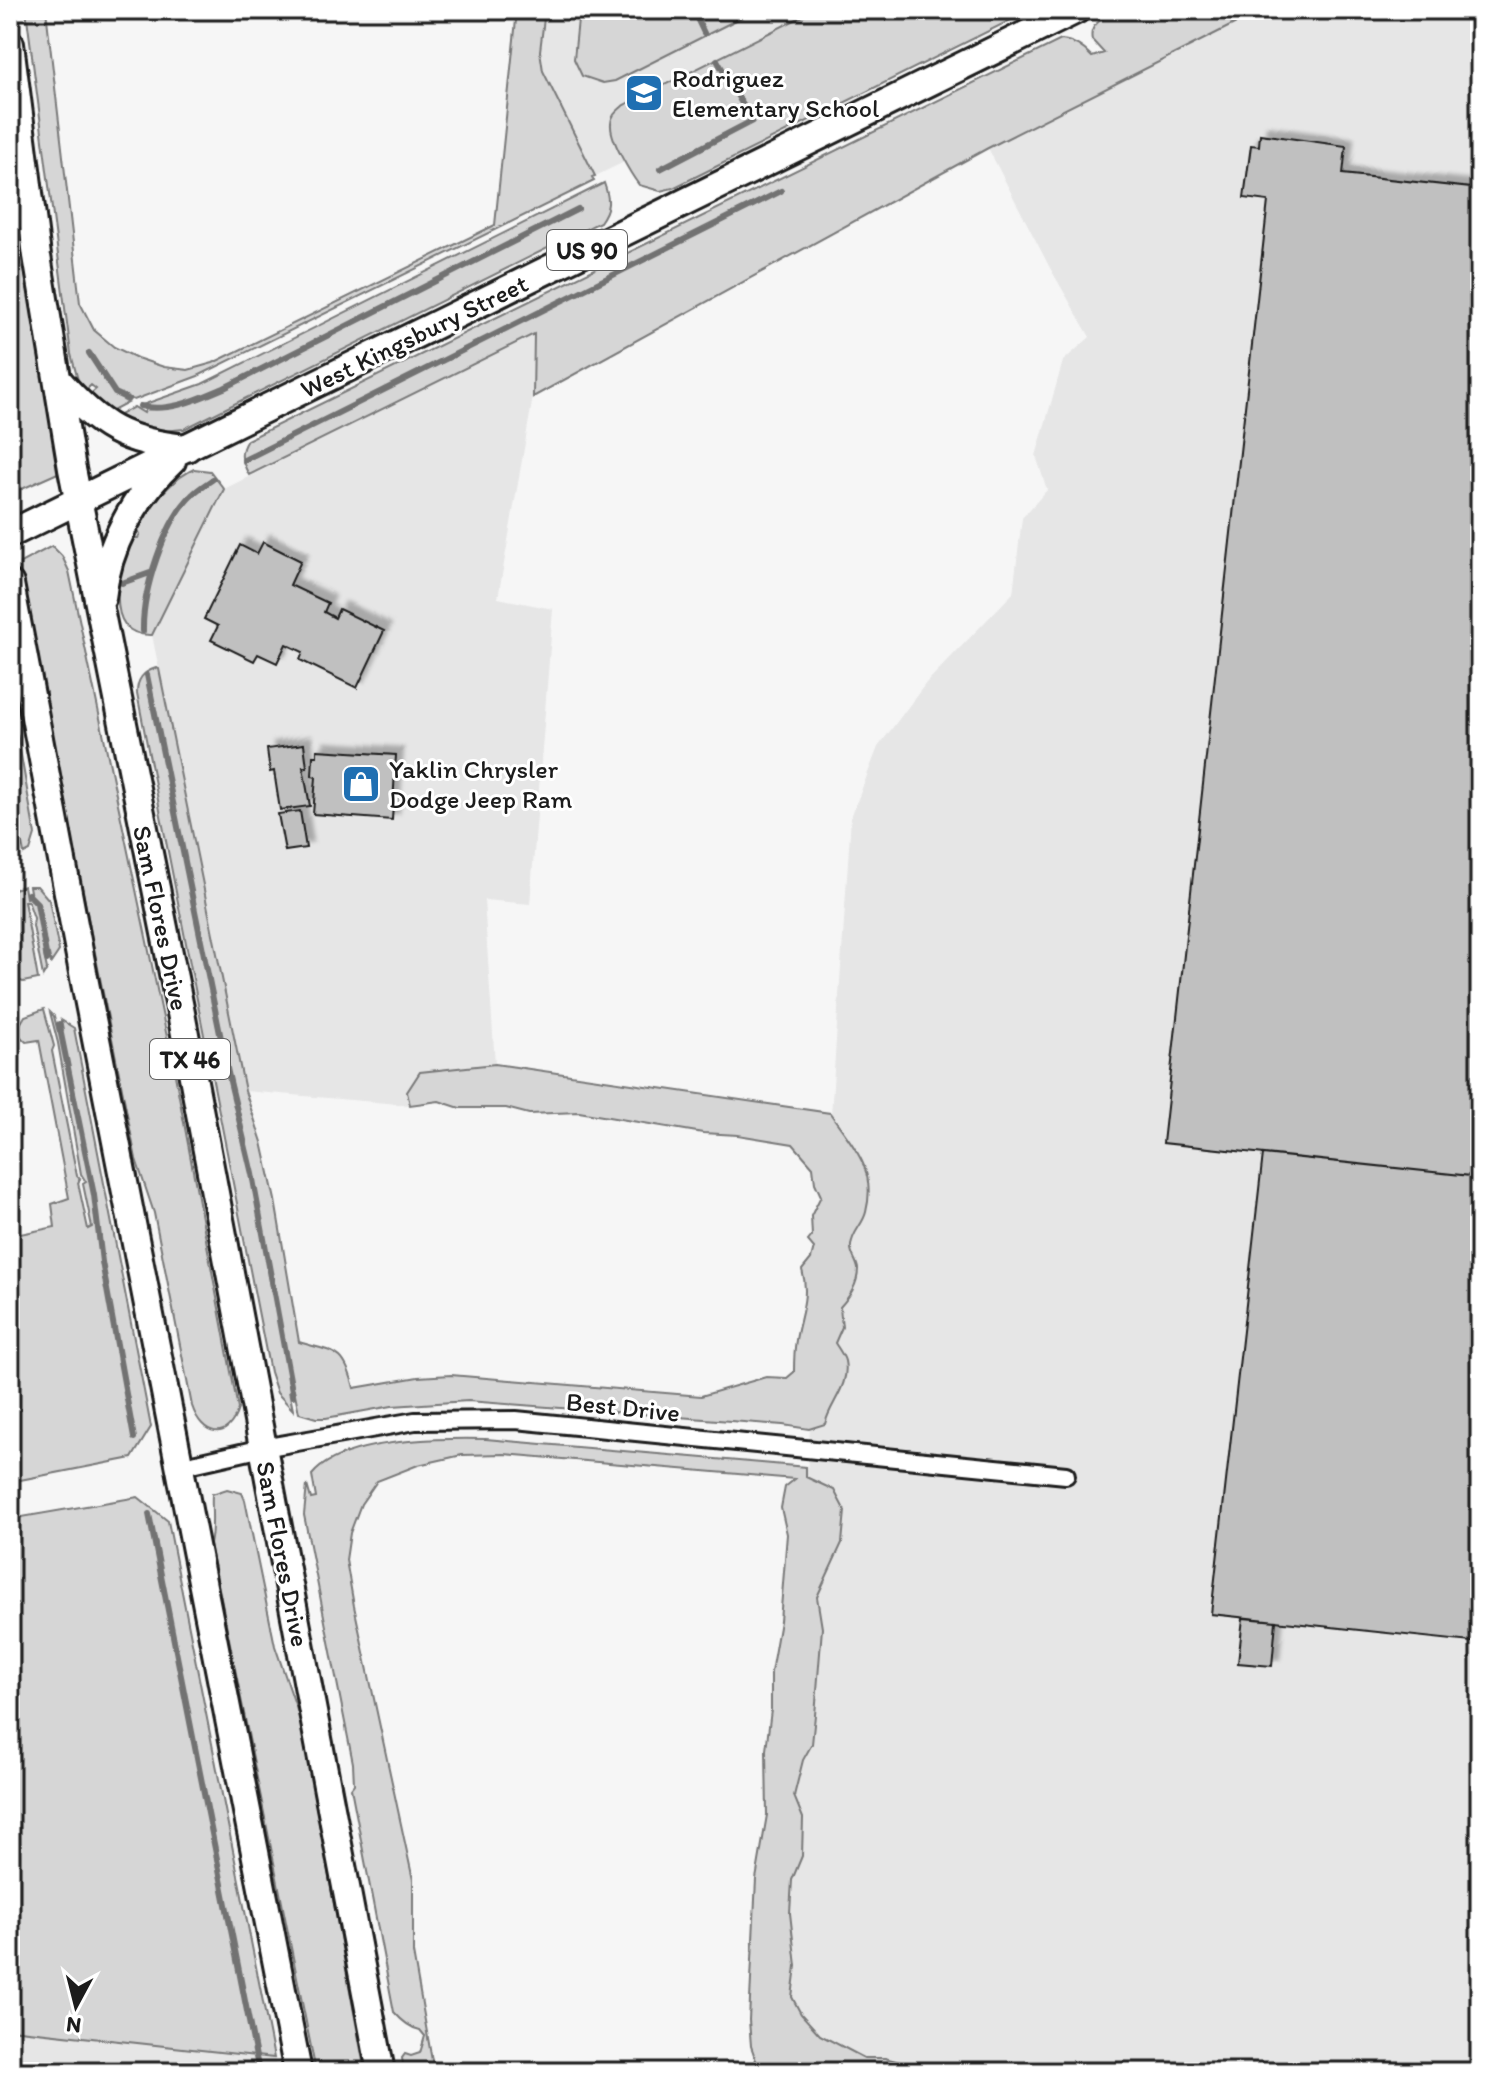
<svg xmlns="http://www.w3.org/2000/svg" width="1490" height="2082" viewBox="0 0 1490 2082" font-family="Itim,sans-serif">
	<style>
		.built { fill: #e6e6e6 }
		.green { fill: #d6d6d6; stroke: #797979; stroke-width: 2 }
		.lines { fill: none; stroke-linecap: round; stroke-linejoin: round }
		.stream { stroke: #727272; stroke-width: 6 }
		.building { fill: #c0c0c0; stroke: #1c1c1c; stroke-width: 2; filter: url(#shadow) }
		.minor-casing { stroke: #1c1c1c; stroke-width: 22 }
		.primary-casing { stroke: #1c1c1c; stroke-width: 32 }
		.minor { stroke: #fff; stroke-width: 16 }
		.primary { stroke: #fff; stroke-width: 26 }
		.labels { text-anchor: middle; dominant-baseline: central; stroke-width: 6; stroke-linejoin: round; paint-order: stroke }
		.shield { fill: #fff; stroke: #606060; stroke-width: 2 }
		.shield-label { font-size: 24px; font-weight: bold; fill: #1c1c1c }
		.poi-label { font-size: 26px; fill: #1c1c1c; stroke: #fff; text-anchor: start }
		.street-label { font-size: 26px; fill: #1c1c1c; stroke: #fff }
	</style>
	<defs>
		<filter id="shadow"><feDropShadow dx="7" dy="-7" stdDeviation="2" flood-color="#0004"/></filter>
	</defs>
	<rect width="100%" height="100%" fill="#f6f6f6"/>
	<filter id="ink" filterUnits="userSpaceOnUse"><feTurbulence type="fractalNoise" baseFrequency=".0125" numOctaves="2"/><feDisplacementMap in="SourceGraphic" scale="16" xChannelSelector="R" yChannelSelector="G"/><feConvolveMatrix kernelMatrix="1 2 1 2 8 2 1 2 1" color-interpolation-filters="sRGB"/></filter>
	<g filter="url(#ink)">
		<path class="built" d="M532 10H934L510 218Z
			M1262 10H1480V2072H792L767 2069 851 817 878 747 926 683 1013 593 1022 518 1047 490 1036 456 1063 361 1090 337 1050 268 988 148Z
			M534 334 533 397 498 598 553 609 530 904 484 900 495 1064 410 1105 245 1091 152 635 224 489Z
			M10 2029 274 2058 277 2072H10Z"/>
		<path class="green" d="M26 10H46L80 303 94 330 114 347 137 358 164 367 188 370 213 363 495 225 517 10H545L540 51 543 71 595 176 592 177 594 181 198 376 134 400 124 396 123 400 128 403 107 414 88 396 96 389 91 385 85 391 79 384 71 354Z
			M579 10H756L615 81 603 83 582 76 574 59Z
			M815 10H1031L673 188 660 191 639 185C630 173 611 141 611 126 610 116 617 111 624 105Z
			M1120 10H1262L988 148 533 397 534 334 249 475C242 461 238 454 247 440L1061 40C1074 41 1083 47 1092 57L1104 53 1092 40C1088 22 1107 17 1120 10Z
			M10 171 17 230 60 467V472L22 489 16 482 10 466Z
			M604 183C610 200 610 208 600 222L184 429 152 432 119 421 120 415 134 407 144 413 146 408 142 405 202 384Z
			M194 469 210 471 224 489 152 635C100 637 120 568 131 538H138L140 534 137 528C151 505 170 480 194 469Z
			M52 546 62 556 69 571 175 1075 238 1409C228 1442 202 1436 192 1406L154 1213 136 1159 21 581 20 563Z
			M156 668 159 669 245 1091 262 1142 275 1200 299 1342C335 1353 344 1348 354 1388L418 1377 451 1375 701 1396 766 1377 787 1378 794 1372C794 1362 794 1351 796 1340 800 1315 810 1296 802 1270L811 1259 814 1248 808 1241 812 1236 811 1216 821 1196 815 1183 813 1167 793 1144 738 1135 703 1133 579 1112 529 1114 506 1108H460L439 1101 410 1105 407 1092 420 1072 495 1064 830 1113C853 1146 877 1169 866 1212 863 1225 852 1232 851 1246 850 1254 857 1261 858 1269 858 1285 849 1297 840 1307L842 1327 835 1343C838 1348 844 1356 845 1361 850 1386 830 1403 825 1424L809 1429 783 1425 468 1401 392 1406 326 1418H316L299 1413 294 1389 289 1391 293 1410 277 1393 270 1372 137 693C137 679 143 672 156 668Z
			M10 693 35 835 30 851 24 854 22 843 16 844 18 856 10 859Z
			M24 886 26 898 31 897 29 886H37L49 900 59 951 51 963 49 954 44 955 47 969 43 976 33 926 34 918 28 901H24L38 979 23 982 10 977V890Z
			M44 1009 54 1046 52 1051 77 1176 80 1179 78 1183 88 1229 92 1227 83 1184 86 1182 81 1174 58 1043 50 1012 54 1016 58 1032 63 1031 61 1020 74 1028 151 1427 132 1458 10 1482V1236L55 1227 52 1204 69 1198 39 1040 26 1042 20 1036 19 1026 25 1016Z
			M486 1439 806 1467V1477L834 1490 845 1511 842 1543 817 1597 822 1628 815 1715 812 1744 803 1760 794 1796 803 1818 802 1856 792 1880 790 1913 796 1966 792 1997 801 2014 820 2035 864 2058H885L926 2069 950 2072 993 2067 1014 2072H760L751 2046 749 2020 756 1879 767 1815 766 1750 771 1710V1672L780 1621 787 1534 781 1508 785 1487 795 1479 504 1454 462 1455 418 1465 377 1481 361 1504 350 1533 346 1560 354 1606 413 1880V1953L434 2072H404L402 2058 405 2054 411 2056 420 2053 425 2036 420 2030C409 2028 401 2020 394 2012L351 1788 354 1784 353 1763 304 1515 307 1485 311 1499 316 1498 312 1475C342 1438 441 1438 486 1439Z
			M227 1489 242 1493 245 1500 275 1646 300 1719 365 2072H316L210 1544C214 1527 211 1511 212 1494Z
			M138 1497 168 1521 274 2058 10 2029V1519Z"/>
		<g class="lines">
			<path class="stream" d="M693 10 704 33
				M660 169 752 121 717 60
				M89 353 115 393 128 399
				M140 406C169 413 198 399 224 388L578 209
				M244 460 781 191
				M122 583 150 573
				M143 631C142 592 164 521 193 494 199 488 206 484 213 479
				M147 675 228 1073 252 1174 293 1396
				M10 792 19 847
				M28 894 37 903 47 960
				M59 1024 94 1195 102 1262 134 1438
				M149 1514 258 2067"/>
		</g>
		<path class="building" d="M1260 134 1346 146 1343 174 1480 189V1177L1163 1143 1268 201 1244 198 1251 145 1259 146Z
			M263 542 301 561 290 585 328 603 324 612 335 618 339 609 384 631 357 688 300 660 303 652 286 644 277 663 258 654 254 661 211 640 218 626 204 619 240 545 257 554Z
			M304 744 307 767H303L310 806 280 810 274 771 270 772 267 749Z
			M317 750 396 755 392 820 313 814 316 777 312 776 313 756H317Z
			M300 811 306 848 285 851 278 814Z
			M1263 1154 1480 1177V1643L1211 1614Z
			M1243 1618 1276 1621 1272 1666 1238 1663Z"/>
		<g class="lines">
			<g class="minor-casing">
				<path id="minor" d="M179 1467 263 1448 415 1421 516 1420 1066 1475"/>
			</g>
			<g class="primary-casing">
				<path id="primary" d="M10 44 37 256 72 469 181 1013 381 2072
					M58 380C99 427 124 442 187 448
					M10 534 1076 10
					M10 584 85 983 298 2072
					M102 598C107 547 135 495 172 461"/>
			</g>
			<use href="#minor" class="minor"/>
			<use href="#primary" class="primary"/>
		</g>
	</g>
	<defs>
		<g id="school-square" transform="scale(2)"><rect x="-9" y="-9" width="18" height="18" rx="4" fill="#1f6fb2" stroke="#fff"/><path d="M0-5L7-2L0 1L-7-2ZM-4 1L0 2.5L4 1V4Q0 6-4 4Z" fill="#fff"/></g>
		<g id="shop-square" transform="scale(2)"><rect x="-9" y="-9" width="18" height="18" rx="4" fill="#1f6fb2" stroke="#fff"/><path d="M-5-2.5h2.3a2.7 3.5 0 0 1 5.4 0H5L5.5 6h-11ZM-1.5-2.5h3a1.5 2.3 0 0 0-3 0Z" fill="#fff"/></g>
	</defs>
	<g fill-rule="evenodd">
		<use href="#school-square" x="644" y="93"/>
		<use href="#shop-square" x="361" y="784"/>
	</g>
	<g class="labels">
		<g class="shield">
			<rect x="547" y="230" width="80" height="40" rx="6"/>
			<rect x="150" y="1039" width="80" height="40" rx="6"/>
		</g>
		<g class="shield-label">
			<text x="587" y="250">US 90</text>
			<text x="190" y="1059">TX 46</text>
		</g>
		<g class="poi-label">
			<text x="672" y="78">Rodriguez<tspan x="672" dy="30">Elementary School</tspan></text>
			<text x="389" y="769">Yaklin Chrysler<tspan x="389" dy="30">Dodge Jeep Ram</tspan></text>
		</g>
		<g class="street-label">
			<text transform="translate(414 336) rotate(-26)">West Kingsbury Street</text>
			<text transform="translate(161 918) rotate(78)">Sam Flores Drive</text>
			<text transform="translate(623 1407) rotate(6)">Best Drive</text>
			<text transform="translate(283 1554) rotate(79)">Sam Flores Drive</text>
		</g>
	</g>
	<rect width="1490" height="2082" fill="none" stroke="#fff" stroke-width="40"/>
	<rect x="20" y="20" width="1450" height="2042" fill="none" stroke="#1c1c1c" stroke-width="3" filter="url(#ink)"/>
	<g transform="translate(76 2006) rotate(187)" stroke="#ffffff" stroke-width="6" paint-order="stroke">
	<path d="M0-6L14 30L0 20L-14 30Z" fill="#1c1c1c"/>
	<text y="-12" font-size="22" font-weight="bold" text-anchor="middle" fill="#1c1c1c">N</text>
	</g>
</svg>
